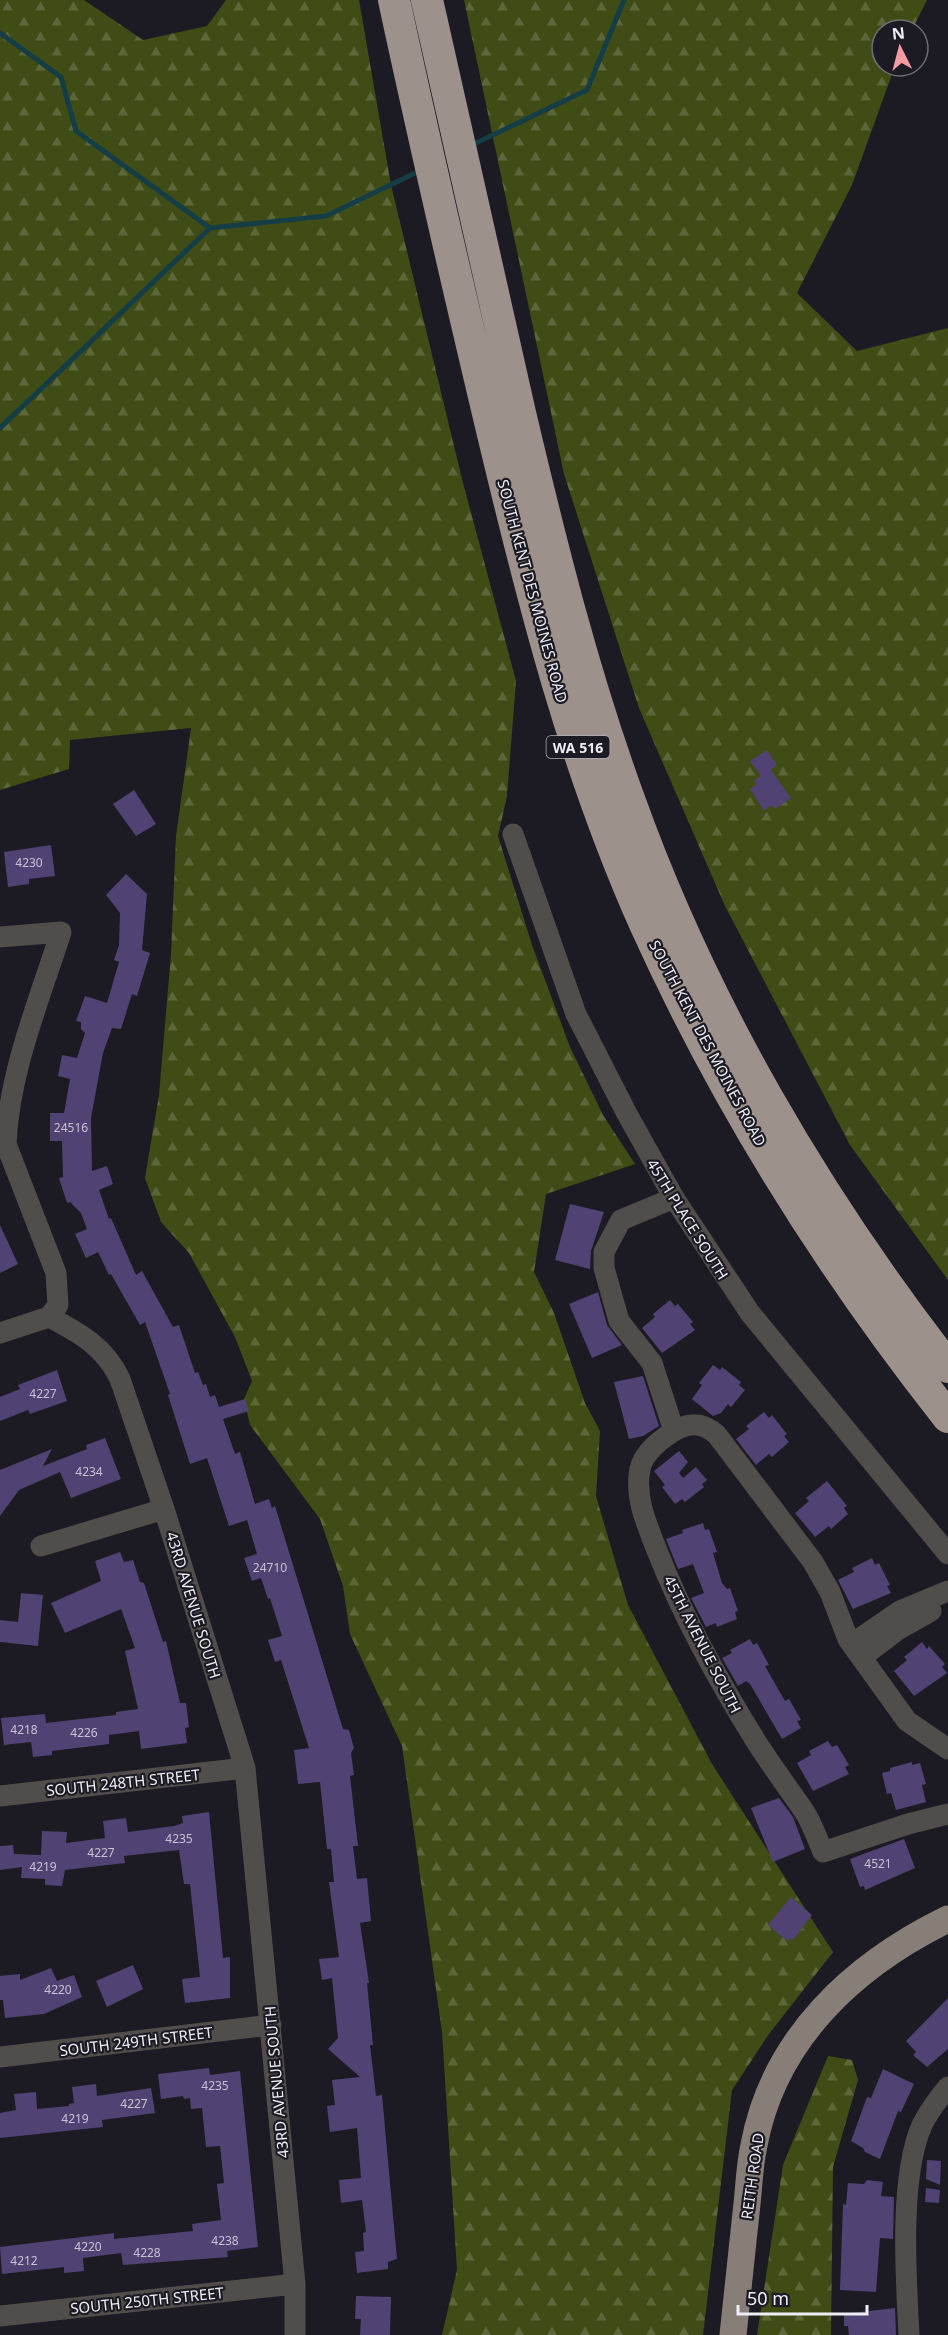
<svg xmlns="http://www.w3.org/2000/svg" width="948" height="2335" viewBox="0 0 948 2335" font-family="'Noto Sans',sans-serif">
	<style>
		.forest { fill: url(#forest-firs) }
		.lines { fill: none; stroke-linecap: round; stroke-linejoin: round }
		.stream { stroke: #153d46; stroke-width: 5 }
		.building { fill: #504373 }
		.minor { stroke: #514d4a; stroke-width: 21 }
		.major { stroke: #887e78; stroke-width: 27 }
		.highway { stroke: #9d918b; stroke-width: 32 }
		.labels { text-anchor: middle; dominant-baseline: central; stroke-width: 4.5; stroke-linejoin: round; paint-order: stroke }
		.number-label { font-size: 12px; fill: #c7c2d4 }
		.shield { fill: #1c1a23; stroke: #b0aeb5; stroke-width: 1.5 }
		.shield-label { font-size: 14px; font-weight: bold; fill: #efedf4 }
		.street-label { font-size: 15px; fill: #efedf4; stroke: #1c1a23 }
	</style>
	<defs>
		<pattern id="forest-firs" width="22" height="20" patternUnits="userSpaceOnUse" patternTransform="scale(1.5)"><rect width="22" height="20" fill="#404c16"/><path d="M5 1l3.5 6h-7zM16 11l3.5 6h-7z" fill="#5c6638"/></pattern>
	</defs>
	<rect width="100%" height="100%" fill="#1c1a23"/>
	<path class="forest" d="M0 0H84L143 40 207 26 226 0H359L391 185 462 479 516 681 507 796 498 836 532 945 570 1047 603 1115 635 1164 546 1194 534 1272 554 1313 585 1403 600 1431 596 1496 628 1605 712 1764 833 1952 769 2034 732 2090 703 2335H442L457 2270 442 2032 402 1746 350 1634 343 1586 320 1519 250 1425 244 1399 252 1381 235 1337 189 1253 161 1222 145 1178 159 1095 171 954 176 836 191 728 70 740 69 769 0 790Z
		M464 0H927L912 30H882V66H895L852 185 797 293 857 351 948 328V1280L850 1145 725 906 639 708 564 474Z
		M828 2056 852 2060 858 2080 833 2167 831 2335H757L783 2165Z"/>
	<g class="lines">
		<path class="stream" d="M0 33 61 77 76 131 210 228
			M476 143 587 90 624 0
			M0 428 210 228 326 216 415 173"/>
	</g>
	<path class="building" d="M767 750 777 765 771 770 791 798 775 809 772 805 764 811 750 789 757 784 754 781 761 776 750 761Z
		M134 790 156 824 136 836 113 804Z
		M51 845 55 876 29 879V884L8 887 4 852Z
		M126 874 147 894 142 950 150 953 137 996 132 994 121 1029 112 1028 103 1053 91 1118 92 1171 107 1166 113 1184 99 1190 109 1219 111 1218 136 1275 142 1271 173 1327 179 1325 195 1373 198 1372 203 1385 206 1384 210 1397 215 1395 219 1407 245 1399 249 1411 223 1419 235 1454 240 1452 255 1504 269 1499 272 1508 275 1506 343 1729 349 1730 354 1748 351 1753 354 1775 350 1776 358 1846H353L357 1879 367 1878 371 1921 360 1923 369 1983H367L373 2045H370L376 2096 382 2095 397 2259 388 2262V2269L357 2273 355 2252 364 2251 363 2233 366 2232 362 2200 341 2203 339 2180 361 2178 357 2128 330 2132 327 2106 335 2105 332 2080 360 2077 328 2049 338 2038 332 1978 322 1980 319 1959 339 1957 329 1882H334L331 1849H327L320 1782 298 1784 294 1750 309 1748 281 1660 275 1662 268 1640 282 1636 270 1598 268 1599 261 1578 252 1581 244 1558 257 1554 247 1520 229 1526 207 1458 190 1464 168 1395 170 1394 145 1322 140 1325 111 1274 109 1275 98 1252 86 1258 75 1234 87 1229 81 1213 70 1202 67 1203 59 1178 63 1177 62 1141H50V1113H64L70 1079 58 1076 62 1055 77 1058 85 1033 81 1029V1022L76 1021 85 996 107 1003 119 962 114 960 119 945 120 913 106 895Z
		M570 1204 604 1212 591 1251 590 1269 555 1260Z
		M0 1225 18 1264 0 1273Z
		M598 1292 607 1325 622 1345 592 1358 569 1304Z
		M670 1300 675 1306 678 1304 693 1322 690 1324 695 1330 662 1353 642 1328 655 1317 653 1314Z
		M713 1365 720 1370 722 1367 741 1382 739 1385 745 1390 731 1407 728 1404 721 1413 713 1416 692 1399 702 1385 699 1383Z
		M57 1370 67 1401 30 1414 28 1410 0 1421V1397L20 1389 18 1385Z
		M643 1376 659 1426 643 1436 629 1439 614 1382Z
		M764 1412 769 1418 772 1415 787 1434 784 1436 789 1442 772 1457 769 1454 756 1465 736 1439 749 1429 746 1426Z
		M105 1438 121 1479 71 1498 60 1472 19 1490 0 1516V1470L52 1449 43 1466 87 1449 86 1445Z
		M679 1451 688 1462 679 1473 683 1478 696 1467 707 1480 702 1484 704 1487 685 1502 682 1499 675 1504 662 1487 665 1485 654 1471Z
		M827 1481 847 1506 844 1508 848 1514 831 1529 829 1526 815 1537 795 1513 809 1501 806 1498Z
		M703 1523 705 1530 709 1529 717 1552 713 1553 722 1583 727 1589 730 1588 738 1611 735 1612 737 1619 717 1627 716 1623 706 1627 691 1598 704 1593 693 1564 678 1569 666 1539 683 1533 682 1530Z
		M120 1552 124 1562 133 1560 140 1582 144 1583 163 1642 166 1641 180 1703H186L189 1727 185 1728 187 1743 141 1749 139 1731 109 1735V1744L52 1751V1755L33 1757 31 1742 4 1745 1 1718 45 1714 46 1723 116 1715V1712L138 1709 125 1651 135 1648 121 1609 65 1633 51 1603 101 1581 95 1561Z
		M872 1558 875 1565 879 1563 890 1585 887 1586 891 1593 853 1609 838 1580 854 1572 852 1568Z
		M21 1593 43 1595 38 1646 0 1642V1620L18 1622Z
		M750 1639 753 1645 757 1643 769 1665 765 1666 785 1701 789 1699 801 1720 797 1721 801 1728 782 1739 750 1684 746 1681 738 1686 722 1658 732 1653 730 1650Z
		M922 1642 927 1649 929 1646 945 1664 942 1667 947 1673 914 1696 894 1671 907 1660 904 1657Z
		M828 1741 832 1747 837 1745 849 1765 845 1767 849 1774 813 1791 797 1763 811 1755 809 1751Z
		M912 1762V1765L920 1763 926 1784 922 1785 926 1802 896 1810 891 1793 887 1794 882 1773 890 1771V1768Z
		M779 1798 793 1817 805 1849 773 1862 751 1808Z
		M209 1812 223 1958 230 1957V1998L185 2003 182 1979 200 1977 190 1884H184L179 1850 124 1856 125 1863 65 1870 62 1886 45 1885V1879L21 1878 22 1867 0 1870V1846L13 1845 14 1854 41 1855 42 1831 67 1832 66 1843 105 1838 103 1821 126 1818 128 1832 174 1826 183 1823 182 1816Z
		M904 1839 915 1868 865 1890 864 1886 860 1887 850 1859Z
		M791 1897 812 1915 793 1940 790 1938 787 1941 768 1925Z
		M133 1965 143 1989 107 2007 96 1981Z
		M51 1968 57 1981 74 1975 82 1997 44 2014 5 2018 3 2000H0V1976L20 1974V1980Z
		M948 1998V2049L927 2067 913 2055 916 2052 906 2041Z
		M209 2068 210 2075 240 2071 258 2247 227 2251 228 2257 123 2265 121 2253 83 2258 84 2271 64 2273V2267L2 2274 0 2247 114 2233V2239L193 2231 192 2224 221 2220 217 2184 224 2183 220 2146 206 2147 202 2108 191 2109 190 2098 184 2099 183 2096 161 2099 158 2074Z
		M883 2069 914 2084 901 2112 898 2111 880 2159 865 2152 863 2148 851 2141 867 2097 871 2098Z
		M96 2084 97 2096 151 2088 155 2113 102 2120 103 2127 0 2138V2113L16 2110 14 2094 36 2092 37 2109 69 2106V2104L74 2103 72 2087Z
		M927 2160 941 2161 940 2185 926 2179Z
		M867 2180 883 2182 881 2196 894 2197 893 2239 880 2238 876 2292 840 2290 843 2204 846 2205 848 2183 864 2184Z
		M926 2188 940 2190 939 2203 925 2202Z
		M356 2296 391 2297 390 2335H360L361 2319H355Z
		M895 2308 896 2335H849L848 2326H844V2314Z"/>
	<g class="lines">
		<path class="minor" d="M513 834 576 1014 626 1112 674 1198 750 1313 948 1554
			M0 937 61 932C39 1001 9 1072 6 1144L56 1273 58 1305 49 1317
			M674 1198 621 1220 604 1252V1268L619 1321 652 1363 674 1431
			M49 1317C80 1333 105 1347 120 1379L164 1509 245 1768 295 2284V2335
			M0 1333 49 1317
			M41 1546 164 1509
			M852 1644 900 1611 948 1591
			M862 1657 899 1629 931 1611
			M948 1749 907 1721 848 1639 830 1592 813 1562 717 1435C704 1423 691 1422 676 1430 662 1438 643 1453 640 1469 634 1498 648 1527 658 1553 684 1619 719 1682 757 1743 772 1766 788 1788 804 1811 812 1823 817 1838 823 1852L908 1824 948 1814
			M0 1796 245 1768
			M0 2057 271 2025
			M0 2316 295 2284
			M909 2335C906 2278 899 2177 922 2125 929 2111 938 2099 948 2087"/>
		<path class="major" d="M733 2335C737 2294 742 2254 746 2213 749 2190 749 2167 754 2145 774 2038 854 1965 948 1919"/>
		<path class="highway" d="M394 0C425 144 458 287 492 430 532 598 574 765 645 924 725 1101 828 1265 948 1417
			M427 0C458 138 488 276 520 413 551 544 583 673 629 799 702 1003 815 1196 948 1367"/>
	</g>
	<g class="labels">
		<g class="number-label">
			<text x="29" y="862">4230</text>
			<text x="71" y="1127">24516</text>
			<text x="43" y="1393">4227</text>
			<text x="89" y="1471">4234</text>
			<text x="270" y="1567">24710</text>
			<text x="24" y="1729">4218</text>
			<text x="84" y="1732">4226</text>
			<text x="179" y="1838">4235</text>
			<text x="101" y="1852">4227</text>
			<text x="878" y="1863">4521</text>
			<text x="43" y="1866">4219</text>
			<text x="58" y="1989">4220</text>
			<text x="215" y="2085">4235</text>
			<text x="134" y="2103">4227</text>
			<text x="75" y="2118">4219</text>
			<text x="225" y="2240">4238</text>
			<text x="88" y="2246">4220</text>
			<text x="147" y="2252">4228</text>
			<text x="24" y="2260">4212</text>
		</g>
		<rect class="shield" x="546.5" y="736" width="63" height="22" rx="4.5"/>
		<g class="shield-label">
			<text x="578" y="747">WA 516</text>
		</g>
		<g class="street-label">
			<text transform="translate(533 591) rotate(75)">SOUTH KENT DES MOINES ROAD</text>
			<text transform="translate(708 1043) rotate(62)">SOUTH KENT DES MOINES ROAD</text>
			<text transform="translate(688 1219) rotate(58)">45TH PLACE SOUTH</text>
			<text transform="translate(194 1605) rotate(73)">43RD AVENUE SOUTH</text>
			<text transform="translate(703 1644) rotate(63)">45TH AVENUE SOUTH</text>
			<text transform="translate(123 1782) rotate(-6)">SOUTH 248TH STREET</text>
			<text transform="translate(136 2041) rotate(-7)">SOUTH 249TH STREET</text>
			<text transform="translate(276 2082) rotate(-95)">43RD AVENUE SOUTH</text>
			<text transform="translate(752 2176) rotate(-82)">REITH ROAD</text>
			<text transform="translate(147 2300) rotate(-6)">SOUTH 250TH STREET</text>
		</g>
	</g>
	<g transform="translate(900 48) rotate(354)"><circle r="28" fill="#1c1a23" stroke="#706e77" stroke-width="1.5"/>
	<path d="M0-4.5L10 22L0 15L-10 22Z" fill="#f49aa4"/>
	<text y="-9" font-size="16" font-weight="bold" text-anchor="middle" fill="#efedf4">N</text>
	</g>
	<path d="M738 2305v9h129v-9" fill="none" stroke="#efedf4" stroke-width="3"/>
	<text x="747" y="2305" font-size="18" fill="#efedf4" stroke="#1c1a23" stroke-width="4.5" paint-order="stroke">50 m</text>
</svg>
